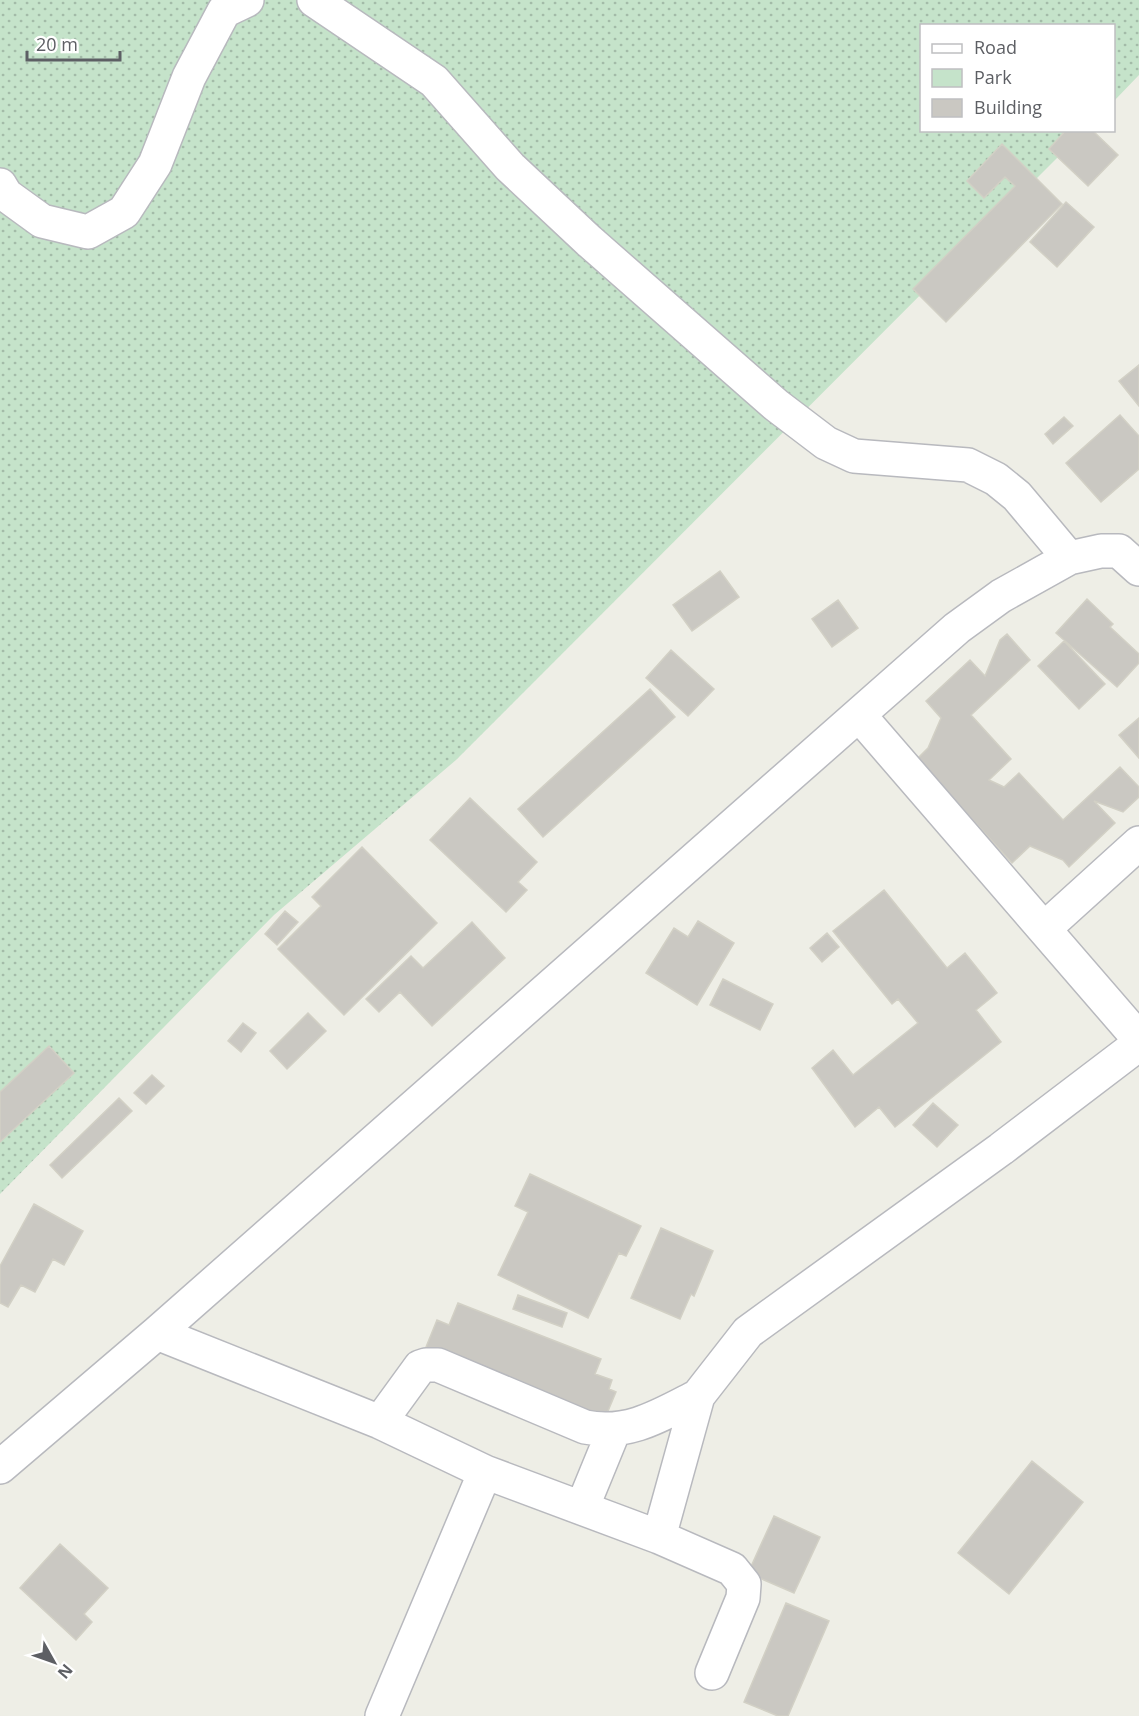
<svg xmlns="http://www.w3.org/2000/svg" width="1139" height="1716" viewBox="0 0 1139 1716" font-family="'Open Sans',sans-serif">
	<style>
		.green { fill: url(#green-dots) }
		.building { fill: #cac8c2; stroke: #d2d0c5; stroke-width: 1.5 }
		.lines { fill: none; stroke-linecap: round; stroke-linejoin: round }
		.minor-casing { stroke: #b8b9be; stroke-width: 36 }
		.minor { stroke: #fff; stroke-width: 33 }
	</style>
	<defs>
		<pattern id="green-dots" width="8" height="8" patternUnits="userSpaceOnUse" patternTransform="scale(1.5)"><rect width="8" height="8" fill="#c5e3ca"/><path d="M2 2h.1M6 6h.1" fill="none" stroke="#a3bba8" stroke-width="1.8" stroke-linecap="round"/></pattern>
	</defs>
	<rect width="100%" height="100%" fill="#eeeee6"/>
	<path class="green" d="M0 0H1139V75L1114 101V26H922V130L1084 131 456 760 274 915 0 1194Z"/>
	<path class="building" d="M1066 130H1092L1118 155 1088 186 1049 149Z
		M1002 144 1062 204 946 322 913 289 1015 186 1005 177 984 198 967 181Z
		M1066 202 1094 227 1057 267 1030 242Z
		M1139 365V406L1119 381Z
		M1120 415 1139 436V469L1101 502 1066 463Z
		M1064 417 1073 426 1053 444 1045 434Z
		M720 571 739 597 692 631 673 605Z
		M1087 599 1113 624 1110 627 1139 654V663L1117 687 1056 633Z
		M838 600 858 628 832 647 812 619Z
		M1007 634 1030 660 971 715 1011 759 989 780 1004 787 1019 773 1063 820 1120 767 1139 787V797L1123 812 1094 801 1115 823 1069 867 1063 860 1030 846 1012 863 917 759 928 748 941 718 926 701 970 660 985 676 1000 640Z
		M1064 641 1105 684 1079 709 1038 666Z
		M671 650 714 689 688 716 646 678Z
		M650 689 675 717 543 837 518 809Z
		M1139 718V758L1119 735Z
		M470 798 537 862 518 882 527 890 506 912 430 840Z
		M362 847 437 923 344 1015 278 949 321 906 312 897Z
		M884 890 947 968 965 953 997 993 976 1010 1001 1042 895 1127 879 1107 855 1127 812 1068 833 1050 853 1075 918 1023 898 999 892 1004 833 931Z
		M285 911 298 922 277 945 265 934Z
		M698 921 734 943 697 1005 646 973 674 928 688 937Z
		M472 922 505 958 432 1026 400 992 379 1012 366 999 411 956 423 968Z
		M827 933 839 947 822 962 810 948Z
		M723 979 773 1004 760 1030 710 1005Z
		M308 1013 326 1031 287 1069 270 1051Z
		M243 1023 256 1033 241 1052 228 1041Z
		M49 1046 74 1073 0 1142V1092Z
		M152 1075 164 1086 146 1104 134 1093Z
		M119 1098 132 1111 62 1178 50 1165Z
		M933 1103 958 1125 937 1147 913 1125Z
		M530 1174 641 1226 626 1256 619 1253 588 1318 498 1275 528 1212 515 1206Z
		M34 1204 83 1231 64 1265 53 1259 35 1292 21 1285 8 1307 0 1303V1266Z
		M661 1228 713 1251 694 1296 691 1294 680 1319 631 1298Z
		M518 1295 567 1313 562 1327 513 1309Z
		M458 1303 601 1359 595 1374 612 1380 609 1389 616 1392 603 1423 523 1385 426 1347 437 1320 449 1325Z
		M1032 1461 1083 1502 1009 1594 958 1553Z
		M774 1516 820 1537 794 1593 748 1573Z
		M60 1544 108 1588 84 1614 92 1622 76 1640 20 1588Z
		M786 1603 829 1621 788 1716H778L744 1702Z"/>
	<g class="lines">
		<g class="minor-casing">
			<path id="minor" d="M314 0 434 81 510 167 589 241 776 405 826 443 854 456 968 465 996 479 1017 496 1069 558
				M0 185 6 195 42 221 88 232 124 212 155 164 189 77 224 11 247 0
				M859 715 1139 1039
				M1044 929 1139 843
				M157 1333 380 1422 485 1472 382 1716
				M380 1422 420 1367 426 1365H438L585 1427C628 1436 661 1415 698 1396
				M0 1467 157 1333 957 628 1001 596 1069 558 1101 551H1119L1139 569
				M485 1472 659 1537 698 1396 748 1332 1001 1149 1139 1044
				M582 1508 614 1430
				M659 1537 732 1569 744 1584 743 1598 712 1673"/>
		</g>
		<use href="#minor" class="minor"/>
	</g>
	<rect x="920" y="24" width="195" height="108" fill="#ffffff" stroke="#bebfc1" stroke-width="1.5"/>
	<rect x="932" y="44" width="30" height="9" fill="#ffffff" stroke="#bebfc1" stroke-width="1.5"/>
	<text x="974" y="54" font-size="18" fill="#5d5f64">Road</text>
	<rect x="932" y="69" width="30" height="18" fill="#c5e3ca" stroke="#bebfc1" stroke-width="1.5"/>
	<text x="974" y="84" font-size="18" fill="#5d5f64">Park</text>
	<rect x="932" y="99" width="30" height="18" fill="#cac8c2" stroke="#bebfc1" stroke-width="1.5"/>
	<text x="974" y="114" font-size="18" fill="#5d5f64">Building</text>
	<g transform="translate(54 1662) rotate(130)" stroke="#ffffff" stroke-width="4.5" paint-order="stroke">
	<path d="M0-4.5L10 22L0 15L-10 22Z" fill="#5d5f64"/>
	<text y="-9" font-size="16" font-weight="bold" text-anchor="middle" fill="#5d5f64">N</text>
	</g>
	<path d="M27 51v9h93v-9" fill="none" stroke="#5d5f64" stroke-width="3"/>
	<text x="36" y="51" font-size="18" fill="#5d5f64" stroke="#ffffff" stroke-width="4.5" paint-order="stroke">20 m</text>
</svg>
